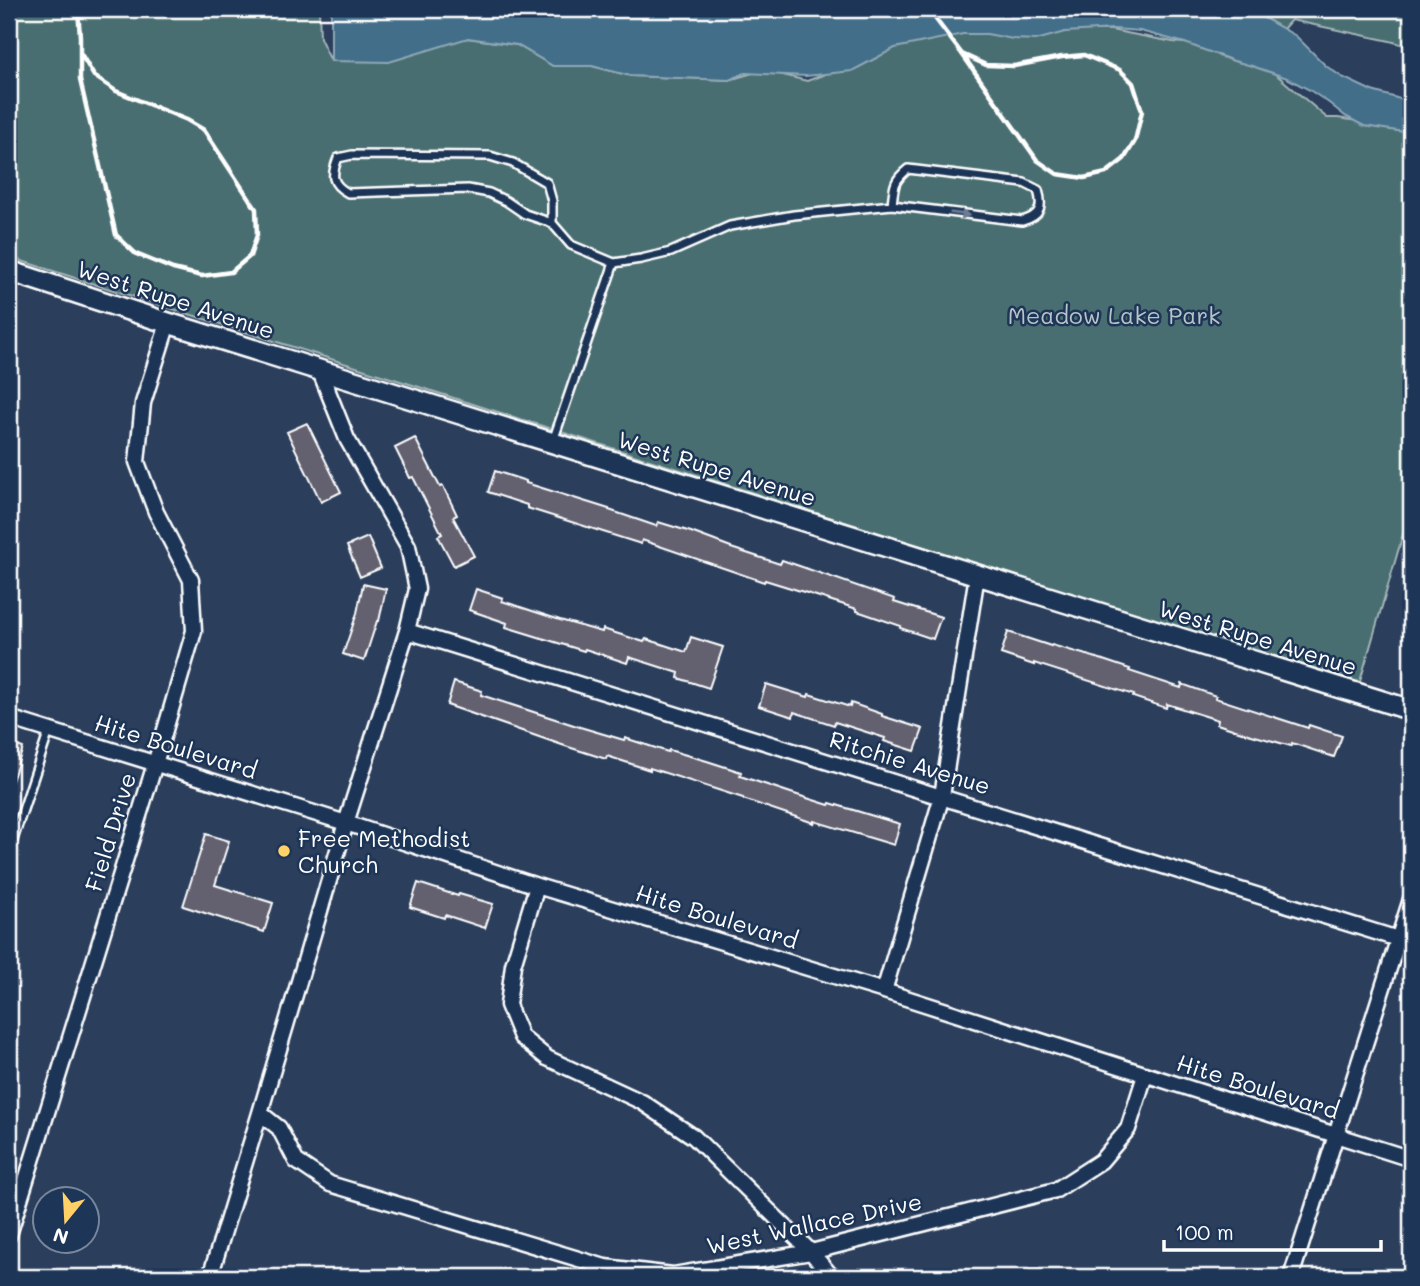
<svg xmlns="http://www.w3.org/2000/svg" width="1420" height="1286" viewBox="0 0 1420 1286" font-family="Mali,sans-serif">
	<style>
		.green { fill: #4a6e71; stroke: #a4b6b8; stroke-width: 2 }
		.water { fill: #426e89; stroke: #8ea8b8; stroke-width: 2 }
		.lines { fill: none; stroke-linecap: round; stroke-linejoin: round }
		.stream { stroke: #8ea8b8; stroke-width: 4.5 }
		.building { fill: #64616f; stroke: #fff; stroke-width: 2 }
		.service-casing { stroke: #fff; stroke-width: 12 }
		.minor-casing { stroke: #fff; stroke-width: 19 }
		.tertiary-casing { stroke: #fff; stroke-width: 24 }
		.service { stroke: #1d3557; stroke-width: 7 }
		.minor { stroke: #1d3557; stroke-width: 14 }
		.tertiary { stroke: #1d3557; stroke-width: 19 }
		.rail { stroke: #fff; stroke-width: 4.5 }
		.oneway { fill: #6c7c92 }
		.poi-dot { fill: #ffd166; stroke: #1d3557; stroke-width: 2.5 }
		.labels { text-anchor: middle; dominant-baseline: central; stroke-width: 5; stroke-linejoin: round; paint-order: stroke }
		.street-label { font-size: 23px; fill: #fff; stroke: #1d3557 }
		.park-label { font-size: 23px; fill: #b7c5c6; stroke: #1d3557 }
		.poi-label { font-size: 23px; fill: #fff; stroke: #1d3557; text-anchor: start }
	</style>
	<rect width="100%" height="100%" fill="#2b3e5c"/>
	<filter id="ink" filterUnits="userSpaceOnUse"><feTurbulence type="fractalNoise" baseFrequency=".0143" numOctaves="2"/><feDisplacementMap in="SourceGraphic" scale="14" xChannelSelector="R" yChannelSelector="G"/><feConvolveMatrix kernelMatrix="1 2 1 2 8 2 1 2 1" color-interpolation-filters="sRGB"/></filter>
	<g filter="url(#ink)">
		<path class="green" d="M20 9H319L320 38 331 61 417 50 467 38 517 45 553 66H592L631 76 729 80 763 70 807 81 930 34 1038 28 1111 30 1173 42 1205 45 1219 56 1237 62 1260 63 1278 76 1327 118H1338L1411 129V514L1408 517 1359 685 9 257V46Z
			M1250 9H1411V47L1390 41 1291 20 1283 29Z"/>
		<path class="water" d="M331 9H1248L1296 36 1326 66 1342 77 1372 91 1411 102V133L1364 126 1345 116 1329 103 1308 89 1287 78 1252 66 1234 61 1185 43 1140 31 1114 29 1065 32 1036 40 1013 39 987 34H963L895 48 852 71 806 76 745 73 729 80 631 76 592 66H553L517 45 468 38 389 62 331 61Z"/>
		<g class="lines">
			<path class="stream" d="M29 9H35"/>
		</g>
		<path class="building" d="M307 423 341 492 321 502 287 432Z
			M415 438 440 487 443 486 457 515 453 517 474 556 454 566 438 536 442 534 413 477 410 478 395 448Z
			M495 471 526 481V483L609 509V510L656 526 658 522 691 532 731 547V548L780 564 782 560 895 599 894 602 941 617 933 639 900 628 901 626 857 611V609L807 593 765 580 764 582 642 540 641 544 527 508V505L488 492Z
			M368 537 381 568 360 577 347 546Z
			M363 584 386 589 379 621H377L364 661 343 654 357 613Z
			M476 589 503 598 502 601 560 620 602 632 603 629 644 642 646 639 686 652 691 637 723 647 709 688 678 678 679 673 629 657 627 663 585 649 584 651 506 627 507 623 469 610Z
			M1008 632 1051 646 1052 645 1097 658 1130 669 1129 671 1181 688 1182 684 1216 696 1215 698 1308 728 1309 725 1342 736 1334 757 1292 743 1291 746 1248 734 1217 724 1218 720 1167 704 1166 708 1133 697 1134 695 1034 663V665L1001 654Z
			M454 682 482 691 481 695 580 727 624 740 625 738 668 752 669 750 707 761 741 772 740 776 791 793 829 805 830 803 900 824 894 845 814 821V823L743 799V798L650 768V770L607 756 606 759 565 746 447 705Z
			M766 684 808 697 809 694 850 707 851 703 882 714V716L923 729 915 751 884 741 885 738 835 722 834 725 794 712 793 717 759 706Z
			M9 743 23 748 11 784H9Z
			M206 834 229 841 215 885 273 903 264 932 183 906Z
			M418 883 458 896 459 894 493 904 485 928 445 915 444 918 410 907Z"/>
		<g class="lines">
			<g class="service-casing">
				<path id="service" d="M352 155 490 156 513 163 547 183 552 201V223L525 214 506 201 489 193 468 189 348 193C331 184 331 175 338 158Z
					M552 223 571 245 614 263
					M553 441 614 263 641 259 671 252 730 226 794 215 892 205 1022 221C1041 216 1043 207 1038 190L1024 183 908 169C893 181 894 187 892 205
					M9 852 49 731"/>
			</g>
			<g class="minor-casing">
				<path id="minor" d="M407 631 1398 939
					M9 718 346 823 537 886 884 991 1411 1159
					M537 886 513 965 508 1005 521 1037 547 1058 642 1102 694 1137 811 1252 832 1277
					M884 991 942 796 977 575
					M260 1113 279 1128 296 1161 330 1184 605 1267 673 1275 811 1252 1056 1190 1101 1161 1128 1129 1145 1075
					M9 1235 155 764 194 631 191 580 156 512 137 462 143 403 168 323
					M210 1277 260 1113 346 823 407 631 417 589 408 546 347 439 319 369
					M1291 1277 1411 899"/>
			</g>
			<g class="tertiary-casing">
				<path id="tertiary" d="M9 271 168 323 1411 710"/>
			</g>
			<use href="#service" class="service"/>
			<use href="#minor" class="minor"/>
			<use href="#tertiary" class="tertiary"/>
			<path class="rail" d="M78 9 80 37V80L116 235 136 254 173 269 202 276 231 272 250 256 257 235 256 209 204 130 187 120 116 91 94 76 81 54
				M928 9 962 54 986 65 1014 66 1062 57 1084 55 1120 70 1133 83 1142 111 1135 141 1124 159 1106 173 1084 178 1057 174 1037 160 962 54"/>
		</g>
		<defs><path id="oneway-solid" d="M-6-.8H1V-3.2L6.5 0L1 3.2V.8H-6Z" transform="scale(1.75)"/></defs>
		<use class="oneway" href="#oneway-solid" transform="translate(960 214) rotate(7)"/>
	</g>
	<circle class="poi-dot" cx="284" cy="851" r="7"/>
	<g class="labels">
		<g class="street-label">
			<text transform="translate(176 299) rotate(18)">West Rupe Avenue</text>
			<text transform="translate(717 468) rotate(17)">West Rupe Avenue</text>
			<text transform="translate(1258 637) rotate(17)">West Rupe Avenue</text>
			<text transform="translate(176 746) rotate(17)">Hite Boulevard</text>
			<text transform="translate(910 762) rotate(17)">Ritchie Avenue</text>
			<text transform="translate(110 832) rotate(-73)">Field Drive</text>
			<text transform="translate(717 916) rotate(17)">Hite Boulevard</text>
			<text transform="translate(1258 1086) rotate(17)">Hite Boulevard</text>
			<text transform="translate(814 1223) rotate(-12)">West Wallace Drive</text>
		</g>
		<g class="park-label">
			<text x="1114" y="315">Meadow Lake Park</text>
		</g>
		<g class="poi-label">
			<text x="298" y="838">Free Methodist<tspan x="298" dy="26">Church</tspan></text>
		</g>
	</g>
	<rect width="1420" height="1286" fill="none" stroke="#1d3557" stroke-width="35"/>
	<rect x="18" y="18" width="1385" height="1251" fill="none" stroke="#fff" stroke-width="2.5" filter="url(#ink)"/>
	<g transform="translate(66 1220) rotate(198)"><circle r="33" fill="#1d3557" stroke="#77869a" stroke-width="2"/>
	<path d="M0-5L12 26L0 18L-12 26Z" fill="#ffd166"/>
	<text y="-10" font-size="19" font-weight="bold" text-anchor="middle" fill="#ffffff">N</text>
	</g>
	<path d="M1164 1240v10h217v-10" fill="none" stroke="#ffffff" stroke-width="3.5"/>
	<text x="1175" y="1240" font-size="21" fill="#ffffff" stroke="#1d3557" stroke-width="5" paint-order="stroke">100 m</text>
</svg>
